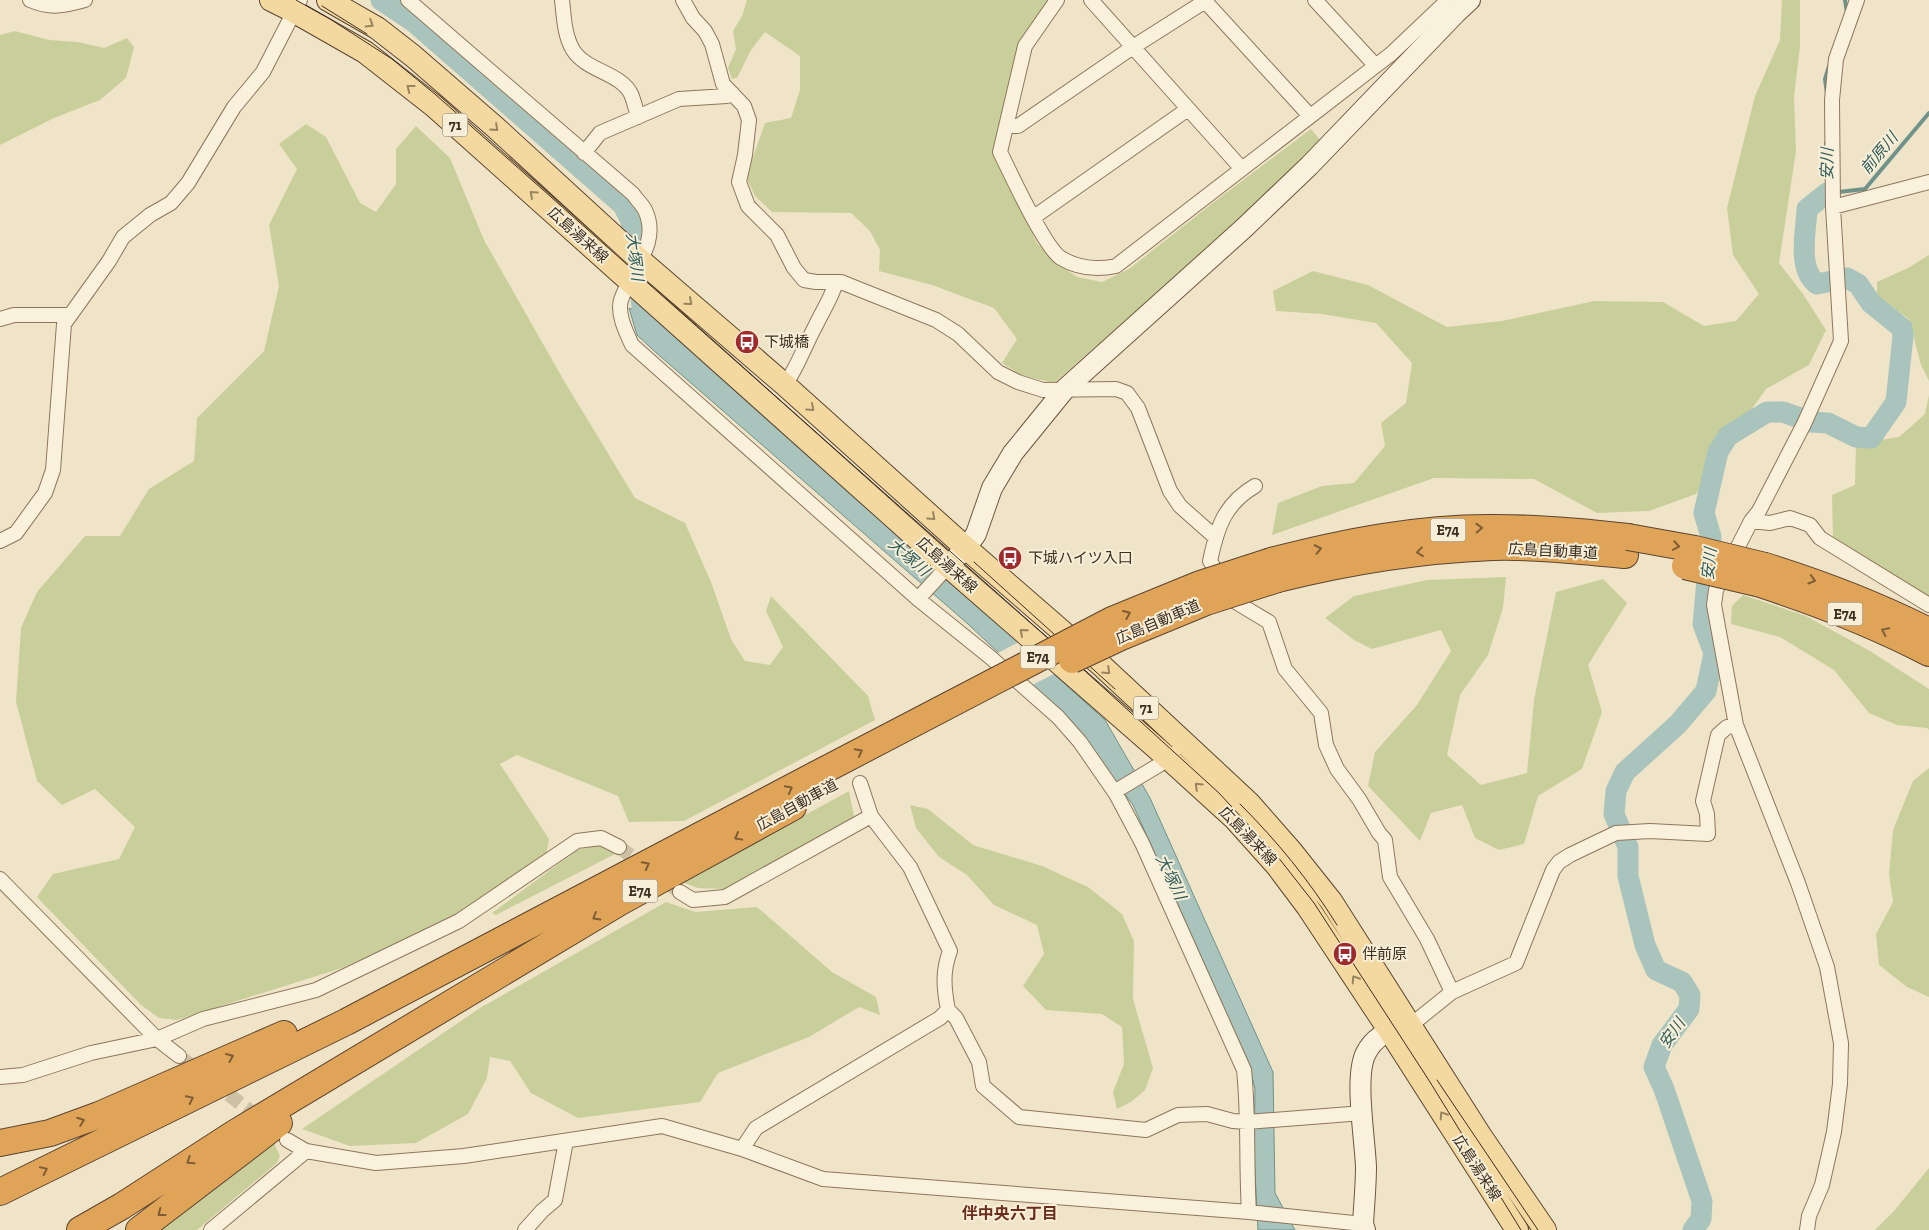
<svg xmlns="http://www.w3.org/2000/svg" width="1929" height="1230" viewBox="0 0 1929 1230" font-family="'Zilla Slab','Noto Sans JP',serif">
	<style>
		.green { fill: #c9cf9b }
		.water { fill: #a9c4bc; stroke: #6f938a }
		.pier { fill: #f0e4c8 }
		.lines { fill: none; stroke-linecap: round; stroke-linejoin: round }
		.stream { stroke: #6f938a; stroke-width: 4 }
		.river { stroke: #a9c4bc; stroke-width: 21 }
		.street-tunnel { stroke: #ccc0a6; stroke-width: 14; stroke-dasharray: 14 7; stroke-linecap: butt }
		.street-casing { stroke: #8d765c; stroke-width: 16 }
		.secondary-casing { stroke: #6f573f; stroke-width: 22 }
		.primary-casing { stroke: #5b4430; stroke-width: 24 }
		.highway-casing { stroke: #5b4430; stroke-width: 28 }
		.street { stroke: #faf1dc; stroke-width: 14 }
		.secondary { stroke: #faf1dc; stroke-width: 20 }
		.primary { stroke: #f3d9a0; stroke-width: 22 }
		.highway { stroke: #e0a458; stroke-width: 26 }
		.tram { stroke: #3d2e20; stroke-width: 1 }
		.highway-bridge-casing { stroke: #5b4430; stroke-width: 28; stroke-linecap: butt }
		.highway-bridge { stroke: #e0a458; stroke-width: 26 }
		.oneway { stroke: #988460 }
		.oneway2 { stroke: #7e5d36 }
		.labels { text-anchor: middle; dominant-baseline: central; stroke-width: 4; stroke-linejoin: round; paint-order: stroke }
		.shield { fill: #f7eed8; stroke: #756857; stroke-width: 1 }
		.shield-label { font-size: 14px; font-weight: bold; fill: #3d2e20 }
		.street-label { font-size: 15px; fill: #3d2e20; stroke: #f7eed8 }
		.poi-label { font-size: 15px; fill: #3d2e20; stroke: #f7eed8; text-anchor: start }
		.water-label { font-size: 16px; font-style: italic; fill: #2f5d5a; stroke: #f7eed8 }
		.neighbourhood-label { font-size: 16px; font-weight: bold; fill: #6b2e1e; stroke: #f7eed8 }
	</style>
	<rect width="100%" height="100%" fill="#f0e4c8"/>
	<path class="green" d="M747 0H1050L1021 42 994 153 1037 243 1055 262 1077 277 1102 282 1129 269 1214 202 1311 129 1321 141 1259 203 1054 383 1021 375 1002 363 1017 339 994 308 932 285 879 271 880 250 870 231 851 213 772 212 755 196 746 177 765 123 791 118 800 90V56L765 32 751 50 737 78 732 79 728 68 736 49 733 31 742 16Z
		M1782 0H1800V47L1794 96 1796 151 1779 263 1803 294 1826 330 1809 365 1766 389 1731 438 1696 494 1649 511 1597 513 1534 479 1434 478 1272 535 1278 503 1322 486 1354 483 1385 446 1381 423 1406 403 1412 363 1376 323 1322 314 1276 311 1273 291 1313 271 1368 285 1447 327 1502 321 1594 301 1663 302 1704 326 1736 321 1759 294 1733 255 1727 208 1755 96 1780 40Z
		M15 31 49 40 78 42 104 48 127 38 134 47 126 78 100 100 54 118 0 145V35Z
		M306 124 326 137 360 203 376 212 396 184V149L416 126 450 158 484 240 563 379 635 498 685 523 711 582 731 639 745 661 770 665 783 647 766 611 771 596 868 696 875 720 684 821 629 822 618 796 517 755 500 764 549 839 546 856 460 915 342 968 177 1020 159 1018 141 1005 37 897 53 874 119 859 135 827 95 789 62 805 37 781 16 702 21 628 37 592 85 536H120L149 489 194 461 197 418 264 351 279 286 269 225 297 169 279 144Z
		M1929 255V381L1921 365 1909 319 1877 296V282L1908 268Z
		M1929 395V596L1833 537 1832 495 1855 485 1856 444 1899 437 1925 414Z
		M1506 577 1503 608 1488 655 1460 695 1447 755 1481 785 1527 773 1534 700 1556 592 1603 579 1627 603 1588 665 1602 712 1582 769 1538 796 1524 844 1499 850 1475 838 1462 805 1431 813 1420 841 1368 786 1375 752 1417 705 1451 651 1441 630 1372 649 1354 640 1325 618 1354 596 1427 580Z
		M1743 595 1806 616 1870 651 1929 689V730L1927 728 1897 725 1869 713 1834 670 1780 637 1731 624 1732 606Z
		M1929 768V997L1907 987 1879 965 1876 934 1893 902 1889 874 1893 830 1913 781Z
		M849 791 854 816 847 823 724 889 698 888 682 882Z
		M910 805 928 809 973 845 1042 866 1088 887 1122 914 1134 941 1133 999 1153 1068 1145 1090 1131 1102 1117 1109 1113 1092 1124 1064 1122 1027 1102 1014 1046 1010 1023 986 1044 954 1037 925 994 905 967 875 939 857 916 828Z
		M600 845 617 853 496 915 492 913 577 850Z
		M666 902 695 912 757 907 832 972 876 997 880 1015 859 1007 809 1037 718 1073 700 1102 578 1118 531 1093 510 1061 490 1057 487 1078 468 1114 416 1143 350 1146 302 1129 480 1008Z
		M274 1143 280 1156 277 1163 197 1230H161Z
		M1929 1168V1230H1875L1894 1211Z"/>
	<path class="water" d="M629 308 661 320 1105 720 1150 798 1273 1072 1275 1193 1295 1230H1258L1254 1153 1255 1089 1248 1061 1133 805 1069 719 968 624 653 350 637 335Z"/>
	<path class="pier" d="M1021 641 1056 673 1030 686 996 654Z"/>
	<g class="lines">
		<path class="stream" d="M1845 0 1847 13
			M1827 94 1825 79 1829 66
			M1826 143V173
			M1839 192 1865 189 1929 113"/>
		<path class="river" d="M381 0 414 22 623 205 631 221 643 314 649 329 658 337
			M1693 1230 1701 1219 1702 1201 1664 1089 1654 1067 1662 1045 1689 1009 1690 995 1682 982 1656 970 1645 945 1628 876V847L1614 814 1616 791 1625 772 1678 724 1706 691 1714 653 1703 624 1711 537 1704 513 1718 452 1728 436 1767 412H1783L1811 422 1828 423 1856 437 1871 438 1896 402 1903 336 1902 328 1871 303 1858 284 1847 278 1817 284C1797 269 1806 232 1807 209L1827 193"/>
		<path class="street-tunnel" d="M619 847 680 892
			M179 1056 263 1121"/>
		<g class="street-casing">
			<path id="street" d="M30 0C51 9 63 6 85 0
				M408 0 633 194C636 199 642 204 645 210 661 243 631 270 621 300 617 314 626 332 632 345L918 599 990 657 1058 717 1080 742 1116 794 1142 843 1244 1070C1249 1117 1246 1165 1249 1212
				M562 0C564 16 564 35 573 50 586 71 621 73 631 94 634 101 636 110 638 117
				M683 0 693 18 705 31 712 44 723 84 744 106 749 120 745 155 739 182 748 206 777 235 794 268 804 280 816 282H841L936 320 958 334 998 372 1018 382 1043 390 1116 389 1127 393 1138 408 1170 491 1180 506 1215 537
				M1057 0 1025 46 1000 152C1011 174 1044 247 1061 258 1079 269 1097 270 1116 266L1391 54 1448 0
				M1091 0 1242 169
				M1204 0 1310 116
				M1315 0 1375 65
				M1006 126H1018L1133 47 1207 0
				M584 153 600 133 679 99 727 96 732 93
				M1833 207 1929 182
				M1034 217 1188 109
				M0 319 14 315H70
				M785 385C798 366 805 345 816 325 823 310 831 299 836 282
				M1255 486C1224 504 1217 528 1210 561L1234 601 1269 622 1285 669 1321 713 1326 745 1337 769 1359 799 1379 833 1385 840 1390 877 1427 939 1452 992
				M1751 521 1770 523 1790 518 1810 525 1820 538 1929 605
				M0 541 16 533 45 493 53 470 64 324 109 261 123 237 150 215 171 203 188 183 234 107 263 72 300 0
				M918 599 948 566
				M1116 794 1119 789 1159 765 1173 754
				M0 879 157 1039 179 1056
				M680 892 693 900 725 897 871 816
				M948 1010 956 1018 979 1062 983 1086 1019 1117 1146 1130 1178 1115 1207 1114 1233 1121 1247 1122 1363 1113
				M1411 1025 1452 992 1516 963 1553 870 1559 862 1570 855 1616 833 1650 831 1708 834 1707 814 1703 801 1718 735 1727 727 1736 725
				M0 1077 23 1075 91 1053 157 1039 203 1019 316 990 459 921 577 841 601 838 619 847
				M287 1140 306 1151 376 1163 464 1156 662 1126 742 1149 823 1179 1249 1212 1363 1224
				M742 1149 756 1128 940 1018 948 1010C944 989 942 972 950 951L910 867 871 816 860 783
				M211 1230 306 1151
				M525 1230 542 1211 555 1200 566 1141
				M1807 1230 1809 1216 1822 1185 1834 1132 1840 1084 1841 1043 1827 967 1798 883 1736 725 1714 605 1716 590 1751 521 1759 511 1804 424 1841 341 1833 207 1832 100 1836 59 1857 0"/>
		</g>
		<g class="secondary-casing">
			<path id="secondary" d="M948 566 966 548 976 534 992 488 1013 453 1065 389 1243 229 1309 166 1456 13 1470 0
				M1365 1230 1363 1224C1364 1205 1366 1186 1366 1167 1365 1139 1354 1075 1366 1053 1374 1037 1388 1030 1405 1026"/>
		</g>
		<g class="primary-casing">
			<path id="primary" d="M271 0 293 11 365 52 434 106 948 566 1169 759 1234 818 1277 866 1307 906 1389 1030 1517 1230
				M328 0 377 28 413 56 495 127 640 260 785 385 966 548 1102 666 1249 803 1292 852 1331 901 1480 1135 1545 1230"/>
		</g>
		<g class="highway-casing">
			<path id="highway" d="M1271 561C1344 542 1420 527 1496 528 1540 528 1584 532 1628 537
				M1765 566C1823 584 1875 604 1929 631
				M1278 579C1349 561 1420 550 1493 547 1537 546 1581 551 1625 555
				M1757 583C1816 602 1873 624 1929 653
				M0 1143 50 1133 99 1115 284 1034
				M0 1192 346 1022 815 775
				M80 1230 122 1206 235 1133 620 902 793 807
				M139 1230 279 1123"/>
		</g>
		<use href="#street" class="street"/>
		<use href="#secondary" class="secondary"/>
		<use href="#primary" class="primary"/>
		<use href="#highway" class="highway"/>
		<path class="tram" d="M296 0 330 19 392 59 436 95 1085 671 1219 793 1278 857 1314 903 1430 1082 1521 1230
			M322 6 367 34
			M974 562 1115 689
			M1240 804C1277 841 1309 880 1337 925
			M1437 1080 1538 1230"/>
		<g class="highway-bridge-casing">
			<path id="highway-bridge" d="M1628 537 1695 549 1765 566
				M1685 566 1757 583
				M1072 660 1121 637 1206 602 1278 579
				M815 775 1112 620 1200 584 1271 561"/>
		</g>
		<use href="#highway-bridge" class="highway-bridge"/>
	</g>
	<defs><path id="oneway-chevron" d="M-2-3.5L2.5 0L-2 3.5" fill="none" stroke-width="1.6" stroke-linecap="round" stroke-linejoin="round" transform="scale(1.25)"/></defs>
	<g class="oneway">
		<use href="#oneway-chevron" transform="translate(370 24) rotate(32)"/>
		<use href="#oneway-chevron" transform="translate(410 88) rotate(-142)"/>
		<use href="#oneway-chevron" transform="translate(495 128) rotate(42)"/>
		<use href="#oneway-chevron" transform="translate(533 194) rotate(-138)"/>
		<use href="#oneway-chevron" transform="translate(689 302) rotate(41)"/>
		<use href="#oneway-chevron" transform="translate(811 408) rotate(42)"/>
		<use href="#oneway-chevron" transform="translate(932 517) rotate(42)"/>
		<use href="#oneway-chevron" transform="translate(1023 632) rotate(-139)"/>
		<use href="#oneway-chevron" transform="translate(1107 671) rotate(43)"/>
		<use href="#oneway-chevron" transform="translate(1198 786) rotate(-137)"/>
		<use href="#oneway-chevron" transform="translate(1355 979) rotate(-123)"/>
		<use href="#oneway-chevron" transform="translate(1443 1115) rotate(-123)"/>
	</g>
	<g class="oneway2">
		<use href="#oneway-chevron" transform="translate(1479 528) rotate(-3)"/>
		<use href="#oneway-chevron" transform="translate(1676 546) rotate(10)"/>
		<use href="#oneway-chevron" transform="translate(1318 549) rotate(-12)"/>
		<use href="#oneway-chevron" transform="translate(1420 552) rotate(173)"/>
		<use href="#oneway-chevron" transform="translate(1812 580) rotate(17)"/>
		<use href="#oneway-chevron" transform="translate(1127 614) rotate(-23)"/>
		<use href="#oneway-chevron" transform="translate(1885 631) rotate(-154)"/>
		<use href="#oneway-chevron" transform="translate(859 752) rotate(-28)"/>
		<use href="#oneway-chevron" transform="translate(789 789) rotate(-28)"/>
		<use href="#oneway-chevron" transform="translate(738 837) rotate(151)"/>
		<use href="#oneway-chevron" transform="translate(646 865) rotate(-28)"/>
		<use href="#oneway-chevron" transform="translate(596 917) rotate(149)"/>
		<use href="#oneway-chevron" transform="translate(230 1057) rotate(-24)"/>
		<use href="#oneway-chevron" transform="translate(190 1099) rotate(-26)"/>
		<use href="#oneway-chevron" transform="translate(81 1121) rotate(-20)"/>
		<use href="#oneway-chevron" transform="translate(190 1161) rotate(147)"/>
		<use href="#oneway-chevron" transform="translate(44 1170) rotate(-26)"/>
		<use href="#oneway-chevron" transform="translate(161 1213) rotate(143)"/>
	</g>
	<defs>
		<g id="bus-disc" transform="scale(1.25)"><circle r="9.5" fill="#9e2a2b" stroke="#f7eed8"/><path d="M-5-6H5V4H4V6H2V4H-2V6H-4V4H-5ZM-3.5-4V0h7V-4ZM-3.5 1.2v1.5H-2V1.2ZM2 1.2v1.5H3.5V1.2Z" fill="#fff"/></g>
	</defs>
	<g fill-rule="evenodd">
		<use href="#bus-disc" x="747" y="342"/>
		<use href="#bus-disc" x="1010" y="558"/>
		<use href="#bus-disc" x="1345" y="954"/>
	</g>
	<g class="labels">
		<g class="shield">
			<rect x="442.5" y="113.5" width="25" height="23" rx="4"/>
			<rect x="1430.5" y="518.5" width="35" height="23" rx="4"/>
			<rect x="1827.5" y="602.5" width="35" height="23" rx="4"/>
			<rect x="1020.5" y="645.5" width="35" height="23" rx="4"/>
			<rect x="1133.5" y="696.5" width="25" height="23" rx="4"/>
			<rect x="622.5" y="879.5" width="35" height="23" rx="4"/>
		</g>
		<g class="shield-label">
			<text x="455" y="125">71</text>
			<text x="1448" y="530">E74</text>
			<text x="1845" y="614">E74</text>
			<text x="1038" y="657">E74</text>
			<text x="1146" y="708">71</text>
			<text x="640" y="891">E74</text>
		</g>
		<g class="street-label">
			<text transform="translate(578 235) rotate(42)">広島湯来線</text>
			<text transform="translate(1553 551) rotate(3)">広島自動車道</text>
			<text transform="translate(947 565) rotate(42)">広島湯来線</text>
			<text transform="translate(1158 622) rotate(-23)">広島自動車道</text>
			<text transform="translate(797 805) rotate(-29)">広島自動車道</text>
			<text transform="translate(1248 836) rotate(46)">広島湯来線</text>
			<text transform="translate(1477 1168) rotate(57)">広島湯来線</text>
		</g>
		<g class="poi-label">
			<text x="764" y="342">下城橋</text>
			<text x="1028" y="558">下城ハイツ入口</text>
			<text x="1362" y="954">伴前原</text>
		</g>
		<g class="water-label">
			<text transform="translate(1879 153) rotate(-50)">前原川</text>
			<text transform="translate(1827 164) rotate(-89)">安川</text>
			<text transform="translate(635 257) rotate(83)">大塚川</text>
			<text transform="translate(909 557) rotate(41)">大塚川</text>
			<text transform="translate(1709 564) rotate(-84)">安川</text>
			<text transform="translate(1171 877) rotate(65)">大塚川</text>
			<text transform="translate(1672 1033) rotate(-55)">安川</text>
		</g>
		<g class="neighbourhood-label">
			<text x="1010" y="1213">伴中央六丁目</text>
		</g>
	</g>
</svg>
